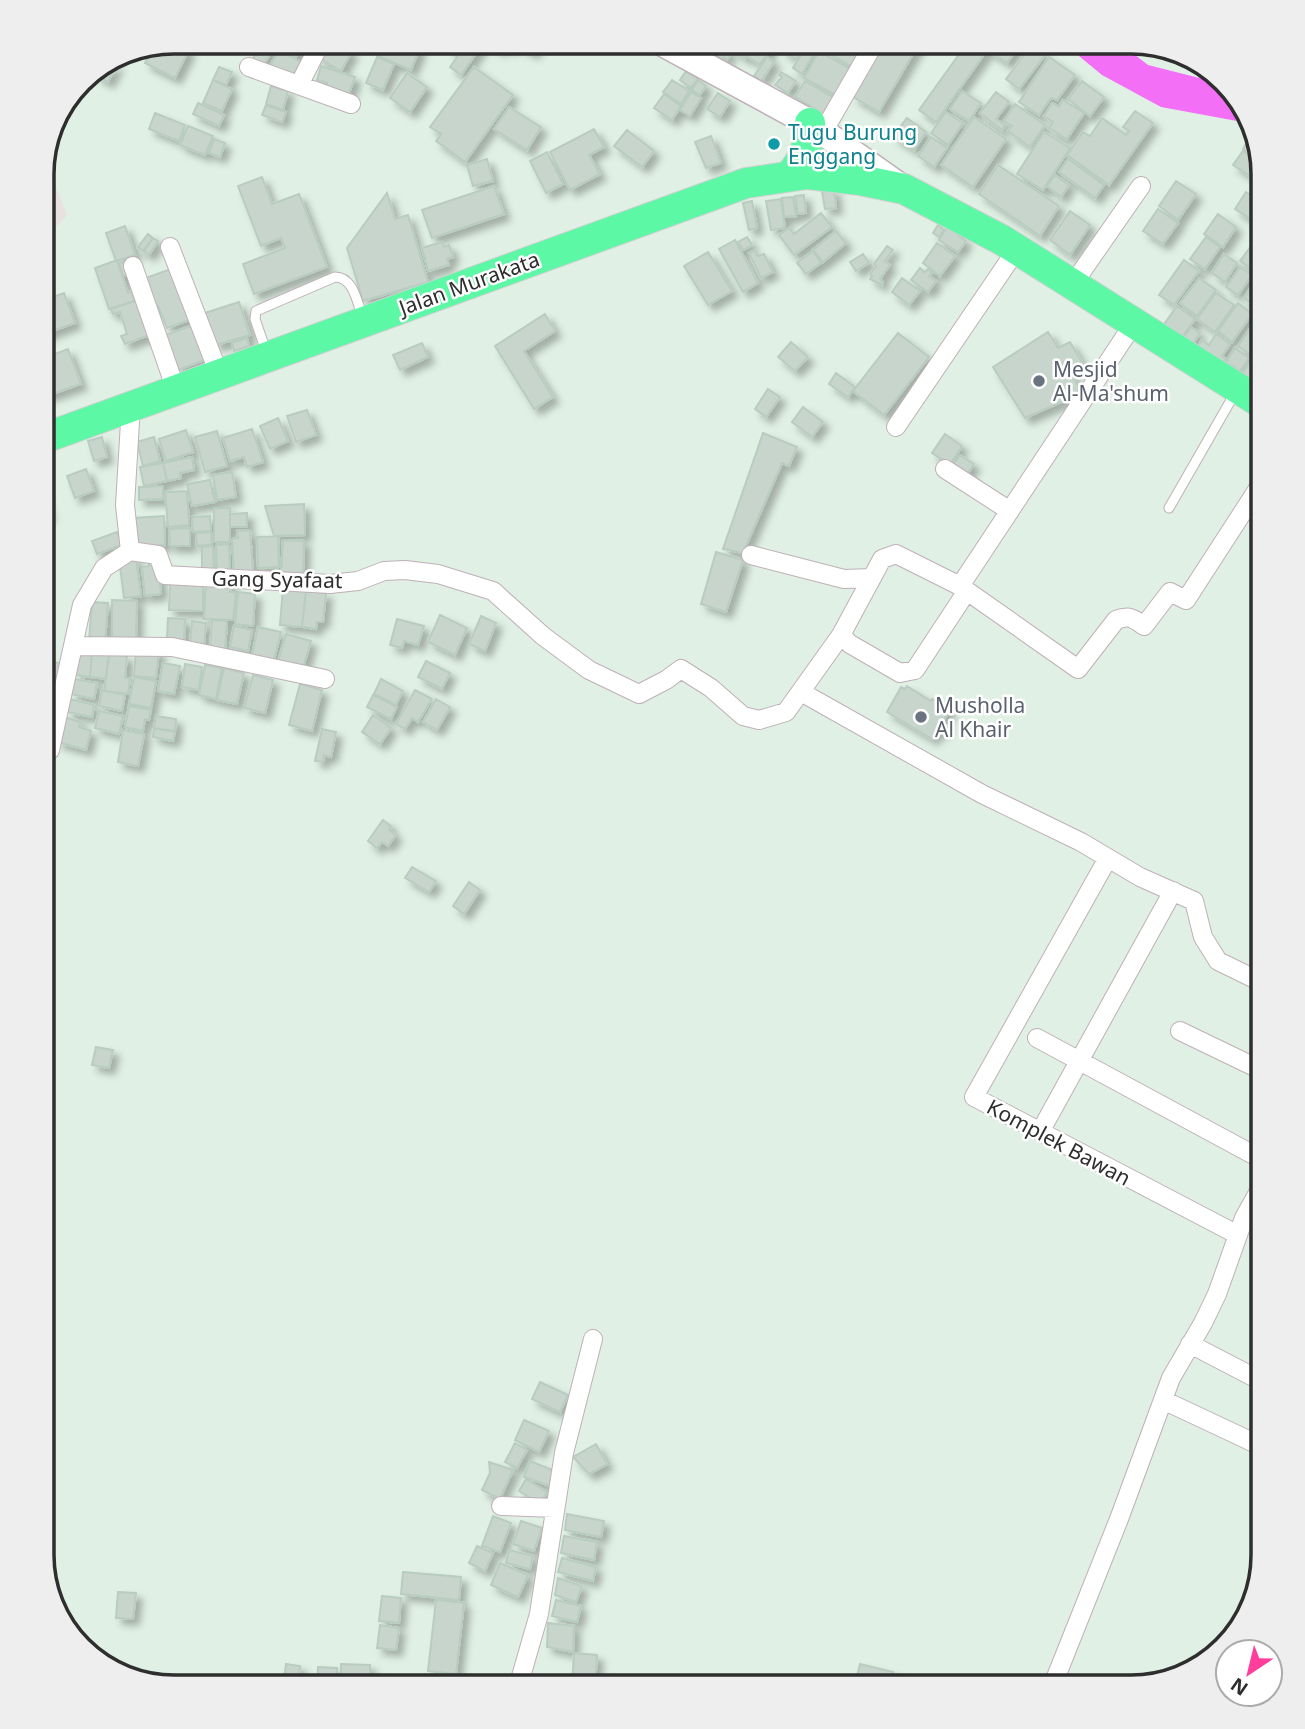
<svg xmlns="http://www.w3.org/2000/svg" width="1305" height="1729" viewBox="0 0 1305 1729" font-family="'Noto Sans',sans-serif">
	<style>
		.industrial { fill: #e8e1e1 }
		.water { fill: #f26ff6 }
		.building { fill: #c8d5cc; stroke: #b9ccc0; stroke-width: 2; filter: url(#shadow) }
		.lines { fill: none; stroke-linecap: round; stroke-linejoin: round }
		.lane-casing { stroke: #beb0b7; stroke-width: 11 }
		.street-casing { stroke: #beb0b7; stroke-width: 20 }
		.secondary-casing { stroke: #beb0b7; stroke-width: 29 }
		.primary-casing { stroke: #d1d1d1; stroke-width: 32 }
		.lane { stroke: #fff; stroke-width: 9 }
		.street { stroke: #fff; stroke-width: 18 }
		.secondary { stroke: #fff; stroke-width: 26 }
		.primary { stroke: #5cf8a6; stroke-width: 30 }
		.culture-dot { fill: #0f9aa8; stroke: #fff; stroke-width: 2.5 }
		.worship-dot { fill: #6b7280; stroke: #fff; stroke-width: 2.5 }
		.labels { text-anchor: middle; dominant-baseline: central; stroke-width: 5; stroke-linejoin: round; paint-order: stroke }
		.culture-label { font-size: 21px; fill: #0d838f; stroke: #fff; text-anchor: start }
		.street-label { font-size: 21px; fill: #2e2e2e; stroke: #fff }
		.worship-label { font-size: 21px; fill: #5b616d; stroke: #fff; text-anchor: start }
		.rim { fill: none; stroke: #2e2e2e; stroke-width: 3.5 }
	</style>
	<defs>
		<filter id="shadow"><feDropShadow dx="6" dy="6" stdDeviation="3.5" flood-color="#0004"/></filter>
	</defs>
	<rect width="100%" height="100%" fill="#e0f0e4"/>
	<path class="industrial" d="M44 158 67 215 42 242V165Z"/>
	<path class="water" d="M1062 42H1118L1148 65 1223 84 1241 101 1248 123 1161 107 1102 75Z"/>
	<path class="building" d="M174 42 189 50 175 78 145 63 151 51Z
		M267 42H300L304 44 296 57Z
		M324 42H337L352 51 341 71 316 56Z
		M384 42 394 45 395 42H406L420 48 411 70 378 56Z
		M454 42H484L461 75 450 67 457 57 449 50Z
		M493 42H514L510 49 503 44 499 50 491 45Z
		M521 42H538L533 53 519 46Z
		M708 42 716 43 710 51 704 47Z
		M736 42H756L745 58 732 49Z
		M758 42H767L772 46 760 65 748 57Z
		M785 42H807L796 59 781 49Z
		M809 42 819 45 802 74 793 68Z
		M832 42H837L861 55 854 68 826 52Z
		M885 42H920L879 112 853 97Z
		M968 42H979L988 49 936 122 919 110Z
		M995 42H1009L1018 48 1007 63 989 51Z
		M262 43 273 49 262 68 251 62Z
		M719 43 728 50 727 52 730 55 727 60 724 57 722 59 712 52 714 48 716 50Z
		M1032 44 1046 54 1019 89 1006 79Z
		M279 50 306 65 293 82 269 68Z
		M819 51 852 70 837 96 804 78Z
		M377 57 394 64 383 90 366 83Z
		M767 57 774 62 761 81 754 76Z
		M1049 57 1075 75 1057 100 1051 98 1039 115 1019 102Z
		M117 64 108 82 95 75 97 71Z
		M321 66 355 77 348 96 325 89 327 83 317 80Z
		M219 67 232 72 226 85 213 80Z
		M474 67 513 95 465 162 436 141 441 134 430 127Z
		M686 71 698 79 691 88 680 80Z
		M781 72 796 81 788 93 775 85 782 77 779 75Z
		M407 73 427 87 410 112 390 98Z
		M213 80 232 89 222 111 203 103Z
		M672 80 689 91 681 104 663 92Z
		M698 80 706 86 700 95 692 90Z
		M805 81 836 99 826 115 795 97Z
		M1082 81 1104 97 1090 116 1068 99Z
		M271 86 288 91 283 110 266 104Z
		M962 91 981 103 969 121 950 109Z
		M691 92 701 98 690 116 680 110Z
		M996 92 1009 102 996 119 1005 125 1002 130 980 113Z
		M718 93 730 101 720 117 707 109Z
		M664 94 681 106 672 120 654 108Z
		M1063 100 1084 113 1067 139 1049 128 1053 122 1044 116 1052 103 1059 107Z
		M198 103 224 115 219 126 193 114Z
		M1015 104 1045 125 1030 147 1008 131 1012 126 1004 121Z
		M266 105 286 112 282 122 262 115Z
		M509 107 541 127 527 150 494 129Z
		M1135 111 1153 123 1109 185 1067 155 1083 132 1090 136 1102 118 1126 135 1129 131 1123 127Z
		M946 112 963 123 948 145 931 133Z
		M155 113 185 125 179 141 149 129Z
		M974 117 1006 139 973 187 941 165Z
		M907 118 926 132 914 150 893 136Z
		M188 126 213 136 205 155 180 145Z
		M594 129 604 147 589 155 600 174 570 190 550 152Z
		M627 130 654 151 642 167 614 146Z
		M1044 132 1070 148 1043 190 1017 174Z
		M711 136 721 163 706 168 695 142Z
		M1251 136 1258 159 1243 149Z
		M931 137 947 148 934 167 918 156Z
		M214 139 225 143 220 157 209 153Z
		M1243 151 1259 162 1263 174 1262 184 1233 165Z
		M547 152 563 184 546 193 530 161Z
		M487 159 493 181 473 186 467 165Z
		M1068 159 1104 185 1095 198 1059 172Z
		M998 165 1059 206 1040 236 979 194Z
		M1055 175 1069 185 1061 197 1047 186Z
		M262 177 272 204 299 194 327 267 254 294 243 264 285 248 281 238 261 246 238 186Z
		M1176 181 1196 194 1178 220 1159 206Z
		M494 186 504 214 432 238 422 210Z
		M834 189 836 208 825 209 822 191Z
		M1246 192 1263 202V227L1235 209Z
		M387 193 395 219 408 215 428 282 363 301 347 248Z
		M804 195 806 213 798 214 795 196Z
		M793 197 796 216 784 217 782 198Z
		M781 199 785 228 771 230 766 201Z
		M752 201 757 228 749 230 743 203Z
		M1158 209 1178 223 1163 244 1143 231Z
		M1070 211 1090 225 1070 255 1050 240Z
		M821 213 832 227 794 255 779 235 789 228 794 234Z
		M1218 214 1236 227 1223 247 1204 234Z
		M938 225 944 230 939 237 933 233Z
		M125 226 135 255 116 261 106 233Z
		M947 227 966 241 958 252 939 240Z
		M836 231 846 243 823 262 813 250Z
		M148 234 153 238 143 251 138 247Z
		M747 237 752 245 743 250 738 242Z
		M1206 237 1220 247 1205 269 1190 259Z
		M153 238 158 241 149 255 144 251Z
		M735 240 758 283 743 292 719 249Z
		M442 242 444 247 449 245 453 257 447 259 449 265 428 271 422 248Z
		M937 243 955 256 940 276 923 263Z
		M887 246 893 250 885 261 890 265 880 279 883 282 882 285 870 279 872 276 870 274 876 266 874 264Z
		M1251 246 1263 254V268L1259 274 1240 261Z
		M755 250 758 256 764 254 773 272 761 278 749 253Z
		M813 251 821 263 806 274 797 263Z
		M708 252 732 291 708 305 684 266Z
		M863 254 869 263 856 271 850 262Z
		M1224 254 1237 263 1225 282 1212 273Z
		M117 260 128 293 131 291 135 301 109 309 95 268Z
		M1184 260 1199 271 1174 305 1159 295Z
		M123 262 128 275 123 276 119 263Z
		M1240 267 1252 275 1238 295 1226 287Z
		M920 268 925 272 928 269 932 272 929 276 936 281 928 292 911 280Z
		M171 269 190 320 167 328 158 306 150 309 140 280Z
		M902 278 920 291 909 305 892 292Z
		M1199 278 1216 290 1197 316 1180 303Z
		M1257 278 1263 282V311L1244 298Z
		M64 293 75 323 50 332 42 311V301Z
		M1216 293 1234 305 1215 332 1197 319Z
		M142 298 155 333 125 344 121 336 127 334 120 312 113 314 111 309Z
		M239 302 250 335 216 345 205 313Z
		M1238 303 1252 314 1232 342 1218 331Z
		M1177 306 1195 319 1180 340 1162 327Z
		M1263 313V337L1251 329Z
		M545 314 555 331 524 351 553 397 534 409 495 346Z
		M42 316 49 334 42 336Z
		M194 325 207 359 178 370 165 335Z
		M1191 327 1200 333 1192 345 1183 338Z
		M1249 330 1261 339 1250 354 1238 346Z
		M1048 332 1058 348 1070 342 1082 362 1069 369 1082 393 1025 418 993 367Z
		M898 333 929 357 884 415 853 391Z
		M1216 334 1230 344 1222 356 1226 359 1221 367 1196 349 1202 340 1209 345Z
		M247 338 249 346 234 351 232 343Z
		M791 342 808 357 795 371 778 357Z
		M422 343 428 357 400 370 393 355Z
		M1235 348 1249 358 1240 371 1226 362Z
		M68 349 81 384 43 397 42 359Z
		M1254 357 1263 364V388L1242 373Z
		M836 373 855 387 848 397 829 384Z
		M768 389 780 397 766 417 755 409Z
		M803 407 823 422 812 437 792 422Z
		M307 410 316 435 296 442 287 416Z
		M278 418 288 441 270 449 260 426Z
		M252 429 263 462 247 467 244 457 230 461 223 438Z
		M186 430 193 452 166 461 159 439Z
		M217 431 227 466 205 472 195 437Z
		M763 433 797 447 789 466 782 463 743 553 723 549Z
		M945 434 962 446 950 465 932 453Z
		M102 437 107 457 94 461 88 441Z
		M154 437 160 461 143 466 137 442Z
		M960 455 974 464 966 476 952 467Z
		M192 457 194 470 180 473 181 478 167 481 163 463Z
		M163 463 167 481 144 486 140 467Z
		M86 469 94 491 75 498 67 476Z
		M232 472 236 497 217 500 213 475Z
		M210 480 215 502 192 506 187 484Z
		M163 486V499L139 500V487Z
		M187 491 189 525 168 527 165 492Z
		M42 493 49 515 42 517Z
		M304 504 305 535 274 536 265 506Z
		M214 508H230V542H214Z
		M247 513V527H230V514Z
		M164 516 165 545 136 547 134 518Z
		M210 516 211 531 193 532 192 517Z
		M190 528V546H170L169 529Z
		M250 530 253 572 234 573 232 539 238 538 237 531Z
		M117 532 122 545 97 554 92 541Z
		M211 532 212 544 197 546 196 533Z
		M278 536 279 567 258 568 257 537Z
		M283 540 304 541 303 574 281 572Z
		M229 544 230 572H217L216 545Z
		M213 546 214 570H202V547Z
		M716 552 743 560 726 612 701 604Z
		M136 557 141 596 124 598 119 559Z
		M158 558 161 594 145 596 142 567 149 566V559Z
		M206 580 231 582 230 592H236L233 620 204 619Z
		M170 582 203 584V611L169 610Z
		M283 588 306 591 302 627 280 625Z
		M306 591 326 593 323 622H317L316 629 302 627Z
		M238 592 255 594 253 626 235 624Z
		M112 600 137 601 136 640 112 639Z
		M92 602 108 603 105 642 89 641Z
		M440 615 467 628 455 655 428 642Z
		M481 616 496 623 485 651 469 644Z
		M168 618 185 619 184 640 167 639Z
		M397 619 424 626 418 645 404 641 402 648 390 645Z
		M212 620 227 621 225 650 210 649Z
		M192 621 206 623 204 645 190 644Z
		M234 626 252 630 248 651 230 647Z
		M258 627 281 632 274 660 252 655Z
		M286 634 311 641 303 668 278 661Z
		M136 649 159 650 156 678 134 676Z
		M78 650 92 652 90 677 75 675Z
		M92 652 109 654 106 679 90 677Z
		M109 654 127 656 125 678H130L128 694 104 691Z
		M42 660 64 664 62 681 42 678Z
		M426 661 450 673 442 689 418 677Z
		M163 663 180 666 174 694 158 691Z
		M185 664 202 667 199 690 182 687Z
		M205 665 222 668 216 699 199 695Z
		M224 668 244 673 237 704 217 700Z
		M253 675 273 680 265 713 244 708Z
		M134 677 156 681 151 708 129 704Z
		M74 679 97 683 94 699 71 694Z
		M381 679 403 691 396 705 374 694Z
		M42 682 60 687 49 733 42 731Z
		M300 684 322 690 312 731 289 725Z
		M907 686 931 701 932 699 950 709 942 723 946 725 941 732 938 730 932 739 887 712 901 687 905 689Z
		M102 690 125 695 122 711 99 706Z
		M415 690 432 699 418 722 412 718 405 729 396 724Z
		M373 695 397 707 391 719 367 707Z
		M69 699 94 705 92 717 67 712Z
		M436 699 450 707 437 730 423 722Z
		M129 706 151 710 149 720 145 719 143 731 125 727Z
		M99 711 123 716 119 734 95 728Z
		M373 715 391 728 380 744 362 732Z
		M156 716 176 719 175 731 154 728Z
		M64 717 81 722 79 727 91 731 86 750 57 742Z
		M154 728 175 732 173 741 153 737Z
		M322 729 336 732 331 757 324 755 323 762 315 761Z
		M123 730 144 734 138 766 118 762Z
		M383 820 391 826 389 830 396 835 388 846 382 842 377 848 368 841Z
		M412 867 436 881 429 892 405 878Z
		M469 882 480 890 464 914 453 906Z
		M96 1047 113 1050 109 1068 92 1065Z
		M540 1382 568 1395 560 1412 532 1399Z
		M524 1420 549 1431 539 1452 515 1440Z
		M515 1443 527 1450 517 1468 505 1462Z
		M596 1444 607 1464 589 1474 573 1457Z
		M530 1461 555 1471 550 1486 524 1477Z
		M489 1462 513 1470 500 1499 482 1490 490 1473Z
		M526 1479 547 1492 540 1504 519 1491Z
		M567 1514 604 1521 601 1537 565 1530Z
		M493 1516 511 1523 500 1552 482 1546Z
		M521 1521 542 1528 534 1551 513 1544Z
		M564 1536 597 1542 594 1560 561 1553Z
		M477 1546 493 1553 485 1571 469 1563Z
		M509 1550 533 1556 530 1569 506 1563Z
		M562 1558 596 1567 593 1581 558 1572Z
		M500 1563 528 1575 518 1597 491 1585Z
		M403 1572 461 1577 459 1600 401 1594Z
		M558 1578 582 1586 576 1602 555 1595Z
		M118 1592 136 1593 133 1619 116 1618Z
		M382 1596 401 1598 399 1623 379 1621Z
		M436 1600 464 1603 456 1674 428 1671Z
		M556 1600 581 1606 577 1622 552 1616Z
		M548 1623 574 1626 573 1652 547 1647Z
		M380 1625 399 1628 396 1650 377 1648Z
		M574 1653 597 1655 595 1687H572Z
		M286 1664 300 1666 298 1687H283Z
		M341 1664 370 1665V1687H341Z
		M860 1664 893 1672 890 1687 855 1685Z
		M318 1667 337 1668 336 1687H317Z"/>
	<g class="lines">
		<g class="lane-casing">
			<path id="lane" d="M267 354 255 319 256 311 335 277C354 277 357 303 363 318
				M1169 508 1235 393"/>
		</g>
		<g class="street-casing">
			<path id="street" d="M249 67 351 104
				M299 85 321 42
				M823 132 875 42
				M170 247 219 374
				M133 266 176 390
				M1073 284 1141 186
				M131 406 125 505 130 551 158 555 165 575 330 584 358 581 384 571 405 570 438 574 493 591 543 636 589 670 639 694 666 680 681 669 711 688 743 716 759 720 786 712 841 635
				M896 427 1017 249
				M945 469 1010 511
				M751 555 844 579 872 578
				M960 586 1134 323
				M967 591 915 670 900 673 850 644 841 635 882 559 896 554 960 586 967 591 1078 669 1116 620C1129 615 1133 618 1144 626L1170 592 1186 600 1263 481
				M74 646 172 647 325 679
				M801 692 982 794 1081 842 1140 877 1194 901 1203 937 1218 961 1263 983
				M50 750 82 605 104 568 130 551
				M1108 858 974 1097 1238 1235
				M1180 1031 1263 1071
				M1037 1038 1263 1160
				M1040 1132 1173 891
				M1190 1344 1263 1382
				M1163 1400 1263 1447
				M501 1506 555 1508
				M518 1687 539 1614 564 1453 593 1339
				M1052 1687 1119 1519 1171 1378 1203 1323 1217 1294 1244 1218 1263 1184"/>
		</g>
		<g class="secondary-casing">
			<path id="secondary" d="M661 42 810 123 902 188"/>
		</g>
		<g class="primary-casing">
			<path id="primary" d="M790 175C805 159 809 144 810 123
				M42 439 746 183 807 174 860 180 904 189 1002 240 1263 404"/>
		</g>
		<use href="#lane" class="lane"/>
		<use href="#street" class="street"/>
		<use href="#secondary" class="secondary"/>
		<use href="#primary" class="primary"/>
	</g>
	<circle class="culture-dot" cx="774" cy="144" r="7"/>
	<g class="worship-dot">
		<circle cx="1039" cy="381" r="7"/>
		<circle cx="921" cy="717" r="7"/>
	</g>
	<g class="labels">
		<g class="culture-label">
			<text x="788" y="132">Tugu Burung<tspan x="788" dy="24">Enggang</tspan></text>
		</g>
		<g class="street-label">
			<text transform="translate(469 283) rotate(-20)">Jalan Murakata</text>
			<text transform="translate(277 579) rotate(1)">Gang Syafaat</text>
			<text transform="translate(1059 1142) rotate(28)">Komplek Bawan</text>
		</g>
		<g class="worship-label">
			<text x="1053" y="369">Mesjid<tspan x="1053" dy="24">Al-Ma'shum</tspan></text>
			<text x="935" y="705">Musholla<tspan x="935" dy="24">Al Khair</tspan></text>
		</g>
	</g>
	<path d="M0 0H1305V1729H0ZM174 54H1131A120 120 0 0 1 1251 174V1555A120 120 0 0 1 1131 1675H174A120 120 0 0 1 54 1555V174A120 120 0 0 1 174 54Z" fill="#eee" fill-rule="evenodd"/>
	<path class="rim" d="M174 54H1131A120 120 0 0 1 1251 174V1555A120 120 0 0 1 1131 1675H174A120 120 0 0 1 54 1555V174A120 120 0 0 1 174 54Z"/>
	<g transform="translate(1249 1673) rotate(215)"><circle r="33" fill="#ffffff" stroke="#ababab" stroke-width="2"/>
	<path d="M0-5L12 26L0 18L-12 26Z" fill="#ff3e9b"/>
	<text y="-10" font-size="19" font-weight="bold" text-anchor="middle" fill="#2e2e2e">N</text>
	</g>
</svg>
